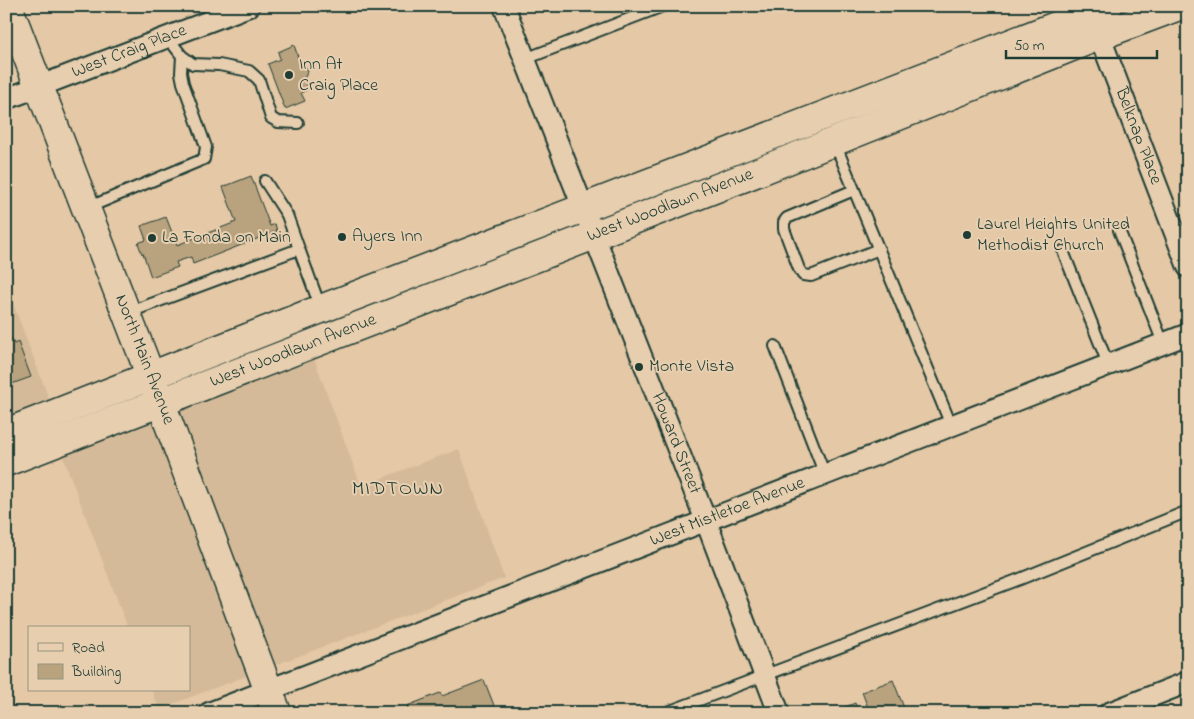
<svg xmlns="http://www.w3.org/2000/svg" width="1194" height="719" viewBox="0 0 1194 719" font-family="'Indie Flower',sans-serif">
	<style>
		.built { fill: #d4ba98 }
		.building { fill: #b9a27e; stroke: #1f3d34 }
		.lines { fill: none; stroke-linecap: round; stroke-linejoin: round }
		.lane-casing { stroke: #1f3d34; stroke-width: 14 }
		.street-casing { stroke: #1f3d34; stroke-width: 24 }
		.secondary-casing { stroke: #1f3d34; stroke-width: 31 }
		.lane { stroke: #e7ceaf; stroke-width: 10 }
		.street { stroke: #e7ceaf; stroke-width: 20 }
		.secondary { stroke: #e7ceaf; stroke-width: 28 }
		.poi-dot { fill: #1f3d34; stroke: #e7ceaf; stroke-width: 2 }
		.labels { text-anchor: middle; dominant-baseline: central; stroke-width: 4; stroke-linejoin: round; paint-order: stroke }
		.street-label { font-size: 18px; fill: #1f3d34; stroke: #e7ceaf }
		.poi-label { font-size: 18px; fill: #1f3d34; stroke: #e7ceaf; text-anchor: start }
		.quarter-label { font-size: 20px; letter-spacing: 1px; fill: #1f3d34; stroke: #e7ceaf }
	</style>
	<rect width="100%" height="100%" fill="#e5c8a6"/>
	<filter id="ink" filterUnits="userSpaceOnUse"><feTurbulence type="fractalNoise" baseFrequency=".02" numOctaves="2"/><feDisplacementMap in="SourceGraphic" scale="10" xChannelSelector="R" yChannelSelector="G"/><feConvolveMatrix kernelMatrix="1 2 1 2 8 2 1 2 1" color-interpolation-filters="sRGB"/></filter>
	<g filter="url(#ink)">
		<path class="built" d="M6 285 52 407 6 424Z
			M312 353 361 486 459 449 504 578 159 709 152 690H189V628H128L60 449Z"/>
		<path class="building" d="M294 45 301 66 306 67 308 71 304 79 308 89 301 93 305 101 285 109 268 64 280 59 278 52Z
			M251 176 270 226 275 224 277 231 193 264 191 257 176 262 178 267 151 277 143 253 142 254 138 243 146 240 141 226 166 217 177 245 236 222 223 187Z
			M10 335 14 344 18 342 31 377 6 386V337Z
			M484 680 497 713H409L407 706 440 693 442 696Z
			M893 680 906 713H870L862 692Z
			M855 703 859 713H831Z"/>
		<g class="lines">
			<g class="lane-casing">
				<path id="lane" d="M168 38 182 56 193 64 219 65 249 71 259 80 271 118 278 122 298 123
					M525 59 663 6
					M834 141 951 425
					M265 181 287 215 299 249
					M854 190 787 218 784 222V229L799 269 803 275 811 276 879 249
					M87 208 204 159 206 147 183 83 181 73 182 56
					M1119 230 1163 343
					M1063 251 1108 364
					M127 313 299 249 321 309
					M775 346 825 475
					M665 713 1020 579 1188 511"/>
			</g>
			<g class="street-casing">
				<g id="street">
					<path id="s1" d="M504 6 706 521 779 713"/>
					<path id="s2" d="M1095 24 1188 267"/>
					<path id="s3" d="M6 99 249 6"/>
					<path id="s4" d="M209 713 1188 334"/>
					<path d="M1109 713 1188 682"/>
				</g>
			</g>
			<g class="secondary-casing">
				<g id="secondary">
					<path id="s5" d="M8 6 161 403 277 713"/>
					<path d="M6 433 321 309 1108 6"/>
					<path id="s6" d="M6 462 745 177 1099 36 1179 6"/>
				</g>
			</g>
			<use href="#lane" class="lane"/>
			<use href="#street" class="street"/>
			<use href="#secondary" class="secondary"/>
		</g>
	</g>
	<g class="poi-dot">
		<circle cx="289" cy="75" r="5"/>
		<circle cx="967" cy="235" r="5"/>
		<circle cx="342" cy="237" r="5"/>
		<circle cx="152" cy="238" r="5"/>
		<circle cx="639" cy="367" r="5"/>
	</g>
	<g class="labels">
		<g class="street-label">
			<text stroke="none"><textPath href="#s3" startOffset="132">West Craig Place</textPath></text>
			<text stroke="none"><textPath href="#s2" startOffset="120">Belknap Place</textPath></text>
			<text stroke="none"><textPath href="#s6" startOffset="712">West Woodlawn Avenue</textPath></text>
			<text stroke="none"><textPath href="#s6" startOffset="308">West Woodlawn Avenue</textPath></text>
			<text stroke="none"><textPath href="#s5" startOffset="379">North Main Avenue</textPath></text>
			<text stroke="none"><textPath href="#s1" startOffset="470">Howard Street</textPath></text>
			<text stroke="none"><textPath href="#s4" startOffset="556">West Mistletoe Avenue</textPath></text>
		</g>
		<g class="poi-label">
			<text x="299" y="65">Inn At<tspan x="299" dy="21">Craig Place</tspan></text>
			<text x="977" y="225">Laurel Heights United<tspan x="977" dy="21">Methodist Church</tspan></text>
			<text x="352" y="237">Ayers Inn</text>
			<text x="162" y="238">La Fonda on Main</text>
			<text x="649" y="367">Monte Vista</text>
		</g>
		<g class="quarter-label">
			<text x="398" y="489">MIDTOWN</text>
		</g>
	</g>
	<rect width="1194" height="719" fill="none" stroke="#e7ceaf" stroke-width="25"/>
	<rect x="12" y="12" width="1169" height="694" fill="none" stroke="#1f3d34" stroke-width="2" filter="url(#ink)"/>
	<rect x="28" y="626" width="162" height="65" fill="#e7ceaf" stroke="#97947e"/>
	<rect x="38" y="643" width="25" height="8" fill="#e7ceaf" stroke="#97947e"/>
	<text x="72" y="652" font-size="15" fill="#1f3d34">Road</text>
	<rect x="38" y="664" width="25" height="15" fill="#b9a27e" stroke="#97947e"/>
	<text x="72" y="676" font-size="15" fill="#1f3d34">Building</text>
	<path d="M1006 50v8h151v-8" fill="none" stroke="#1f3d34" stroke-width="2.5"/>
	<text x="1014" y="50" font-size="15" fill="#1f3d34" stroke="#e7ceaf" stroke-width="4" paint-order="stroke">50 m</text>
</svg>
